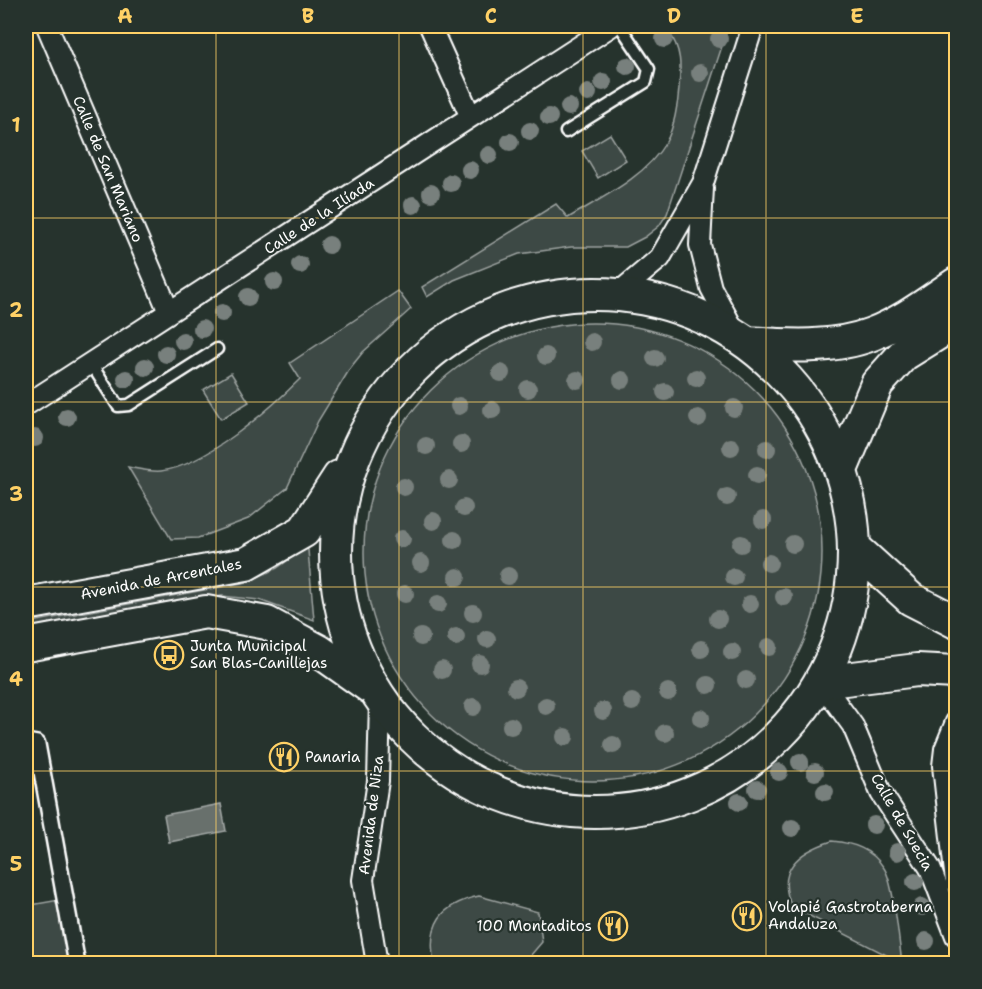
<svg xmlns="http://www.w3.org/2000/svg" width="982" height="989" viewBox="0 0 982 989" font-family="'Shantell Sans',sans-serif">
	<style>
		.green { fill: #3e4944; stroke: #9ea4a2; stroke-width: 1.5 }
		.water { fill: #67706c; stroke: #a4a9a7; stroke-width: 1.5 }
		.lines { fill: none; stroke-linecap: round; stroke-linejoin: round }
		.service-casing { stroke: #fff; stroke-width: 15 }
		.pedestrian-casing { stroke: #fff; stroke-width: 20 }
		.minor-casing { stroke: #fff; stroke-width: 24 }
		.primary-casing { stroke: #fff; stroke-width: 36 }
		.service { stroke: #26332d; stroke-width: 10 }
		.pedestrian { stroke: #26332d; stroke-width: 15 }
		.minor { stroke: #26332d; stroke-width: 20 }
		.primary { stroke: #26332d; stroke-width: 32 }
		.tree { fill: #78807d }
		.grid { fill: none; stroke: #ffd166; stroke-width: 1.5; stroke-opacity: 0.55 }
		.labels { text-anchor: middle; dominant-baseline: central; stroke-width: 4.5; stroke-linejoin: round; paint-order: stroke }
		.street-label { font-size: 15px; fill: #fff; stroke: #26332d }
		.poi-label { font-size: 15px; fill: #fff; stroke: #26332d; text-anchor: start }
		.neatline { fill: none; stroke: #ffd166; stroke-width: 2 }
		.grid-label { font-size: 20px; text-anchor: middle; font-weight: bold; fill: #ffd166 }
	</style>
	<rect width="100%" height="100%" fill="#26332d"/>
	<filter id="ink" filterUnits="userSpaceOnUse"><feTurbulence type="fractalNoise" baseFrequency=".0167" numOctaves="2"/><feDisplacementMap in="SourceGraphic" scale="12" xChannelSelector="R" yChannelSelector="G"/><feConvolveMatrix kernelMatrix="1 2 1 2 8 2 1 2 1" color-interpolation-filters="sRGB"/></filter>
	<g filter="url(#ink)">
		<path class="green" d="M676 26H718L726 34 667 214 659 226 645 237 626 247H571L519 254 454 280 427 297 422 287 556 204 568 218C601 198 646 177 666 142 674 128 678 104 679 88 681 67 682 49 668 31Z
			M610 134 626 160 598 178 582 151Z
			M398 291 411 309 363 352 351 367 318 421 287 488 248 519 198 538 171 539 128 467C139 469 151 472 161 471 205 466 269 410 300 379L290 363Z
			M364 552a229 229 0 1 1 458 0a229 229 0 1 1-458 0Z
			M231 373 249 402 221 419 203 390Z
			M305 548 308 550 314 620 259 600 222 596 26 630V623L247 582 277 568Z
			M832 841C853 843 872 849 884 868 894 883 899 943 902 963L792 907C775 870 798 852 832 841Z
			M479 896 538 912 542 942 524 963H434C427 924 440 905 479 896Z
			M59 900 71 963 26 964V906Z"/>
		<path class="water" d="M221 804 226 831 169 842 164 815Z"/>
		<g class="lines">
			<g class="service-casing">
				<path id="service" d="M566 132 646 82 649 69 620 26
					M91 364 118 406 129 405 217 349"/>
			</g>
			<g class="pedestrian-casing">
				<path id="pedestrian" d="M26 742 37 744 77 964"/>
			</g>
			<g class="minor-casing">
				<path id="minor" d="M47 26 169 312
					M430 26 470 115
					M703 188 700 245 711 288 737 336
					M616 295 660 258 703 183 753 26
					M26 405 611 26
					M821 682 853 726 881 793 930 868 956 936
					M956 722 945 749 943 766 956 882
					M377 964 363 880 378 781 380 701"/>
			</g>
			<g class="primary-casing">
				<path id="primary" d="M336 553a259 259 0 1 1 518 0a259 259 0 1 1-518 0Z
					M747 343C787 346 834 349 872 334 903 322 929 302 956 284
					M841 470 877 384 903 355 956 322
					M855 548 911 599 956 622
					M26 604 246 564 304 531 339 477
					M26 645 206 612 267 623 319 651 370 687
					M821 682 917 670 956 672"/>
			</g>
			<use href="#service" class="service"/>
			<use href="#pedestrian" class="pedestrian"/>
			<use href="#minor" class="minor"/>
			<use href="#primary" class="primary"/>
		</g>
		<g class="tree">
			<circle cx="664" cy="39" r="9"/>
			<circle cx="719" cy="39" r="9"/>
			<circle cx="627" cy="66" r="9"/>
			<circle cx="700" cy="73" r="9"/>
			<circle cx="603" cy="82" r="9"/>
			<circle cx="588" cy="93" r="9"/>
			<circle cx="569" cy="107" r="9"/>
			<circle cx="549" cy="117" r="9"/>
			<circle cx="530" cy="131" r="9"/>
			<circle cx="510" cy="142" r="9"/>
			<circle cx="489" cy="155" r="9"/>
			<circle cx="470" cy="170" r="9"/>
			<circle cx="451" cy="183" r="9"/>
			<circle cx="431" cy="193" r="9"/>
			<circle cx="413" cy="205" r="9"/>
			<circle cx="329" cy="245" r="9"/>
			<circle cx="300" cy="265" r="9"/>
			<circle cx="274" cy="282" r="9"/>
			<circle cx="248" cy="297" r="9"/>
			<circle cx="222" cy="313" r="9"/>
			<circle cx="202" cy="329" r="9"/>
			<circle cx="183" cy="341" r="9"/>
			<circle cx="592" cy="342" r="9"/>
			<circle cx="166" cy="354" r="9"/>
			<circle cx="546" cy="356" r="9"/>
			<circle cx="655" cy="358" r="9"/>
			<circle cx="145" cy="367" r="9"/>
			<circle cx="501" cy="373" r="9"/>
			<circle cx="696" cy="378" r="9"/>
			<circle cx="126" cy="379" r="9"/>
			<circle cx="577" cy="380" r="9"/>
			<circle cx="622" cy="380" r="9"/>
			<circle cx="528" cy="389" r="9"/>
			<circle cx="665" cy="392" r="9"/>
			<circle cx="459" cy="406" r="9"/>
			<circle cx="734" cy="408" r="9"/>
			<circle cx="492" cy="410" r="9"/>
			<circle cx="67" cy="417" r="9"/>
			<circle cx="698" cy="418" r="9"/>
			<circle cx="35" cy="438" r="9"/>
			<circle cx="461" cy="444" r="9"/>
			<circle cx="426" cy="446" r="9"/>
			<circle cx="731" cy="447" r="9"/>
			<circle cx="767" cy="449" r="9"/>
			<circle cx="757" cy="475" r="9"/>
			<circle cx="449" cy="480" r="9"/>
			<circle cx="404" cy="487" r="9"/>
			<circle cx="727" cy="497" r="9"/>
			<circle cx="464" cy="508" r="9"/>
			<circle cx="763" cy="520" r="9"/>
			<circle cx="433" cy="521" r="9"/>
			<circle cx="402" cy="539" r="9"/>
			<circle cx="454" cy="540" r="9"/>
			<circle cx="741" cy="544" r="9"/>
			<circle cx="793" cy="544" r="9"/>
			<circle cx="421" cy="563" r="9"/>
			<circle cx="769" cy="563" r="9"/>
			<circle cx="508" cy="576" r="9"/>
			<circle cx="457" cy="577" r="9"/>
			<circle cx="734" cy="577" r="9"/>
			<circle cx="405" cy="594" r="9"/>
			<circle cx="784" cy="597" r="9"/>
			<circle cx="438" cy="604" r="9"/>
			<circle cx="750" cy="604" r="9"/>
			<circle cx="473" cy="613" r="9"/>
			<circle cx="718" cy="619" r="9"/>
			<circle cx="421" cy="637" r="9"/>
			<circle cx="456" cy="637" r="9"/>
			<circle cx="487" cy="639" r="9"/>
			<circle cx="769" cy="647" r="9"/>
			<circle cx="701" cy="649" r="9"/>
			<circle cx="732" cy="652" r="9"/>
			<circle cx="480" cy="664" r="9"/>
			<circle cx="442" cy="670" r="9"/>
			<circle cx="746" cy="680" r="9"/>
			<circle cx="708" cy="685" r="9"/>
			<circle cx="516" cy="688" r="9"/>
			<circle cx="668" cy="692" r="9"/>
			<circle cx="632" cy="702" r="9"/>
			<circle cx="546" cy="706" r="9"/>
			<circle cx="473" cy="707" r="9"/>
			<circle cx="603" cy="711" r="9"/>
			<circle cx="701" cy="718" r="9"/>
			<circle cx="511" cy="726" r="9"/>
			<circle cx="665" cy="733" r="9"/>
			<circle cx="565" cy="737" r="9"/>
			<circle cx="613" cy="745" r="9"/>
			<circle cx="800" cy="762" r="9"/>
			<circle cx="779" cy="772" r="9"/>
			<circle cx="815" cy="772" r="9"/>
			<circle cx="757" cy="789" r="9"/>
			<circle cx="825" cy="792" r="9"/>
			<circle cx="739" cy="802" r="9"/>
			<circle cx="874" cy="825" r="9"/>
			<circle cx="792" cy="828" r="9"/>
			<circle cx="897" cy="852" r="9"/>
			<circle cx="915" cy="882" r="9"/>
			<circle cx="922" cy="907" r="9"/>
			<circle cx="926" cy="941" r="9"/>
		</g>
	</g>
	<path class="grid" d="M216 26V964M399 26V964M583 26V964M766 26V964M26 218H956M26 402H956M26 587H956M26 771H956"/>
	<defs>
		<g id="bus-ring" transform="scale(1.5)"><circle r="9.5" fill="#26332d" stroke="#ffd166" stroke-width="1.5"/><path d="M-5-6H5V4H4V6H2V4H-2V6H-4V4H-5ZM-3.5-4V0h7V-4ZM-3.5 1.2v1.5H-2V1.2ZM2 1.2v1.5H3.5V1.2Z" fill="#ffd166"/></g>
		<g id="restaurant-ring" transform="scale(1.5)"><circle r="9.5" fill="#26332d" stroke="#ffd166" stroke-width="1.5"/><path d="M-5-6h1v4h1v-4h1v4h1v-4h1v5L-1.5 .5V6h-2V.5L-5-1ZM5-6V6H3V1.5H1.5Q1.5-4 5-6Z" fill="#ffd166"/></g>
	</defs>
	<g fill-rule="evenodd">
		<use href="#bus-ring" x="169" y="655"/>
		<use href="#restaurant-ring" x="284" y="757"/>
		<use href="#restaurant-ring" x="747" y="916"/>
		<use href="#restaurant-ring" x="613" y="926"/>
	</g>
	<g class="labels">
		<g class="street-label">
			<text transform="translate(108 169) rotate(67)">Calle de San Mariano</text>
			<text transform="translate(319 216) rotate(-33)">Calle de la Ilíada</text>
			<text transform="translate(161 579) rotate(-11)">Avenida de Arcentales</text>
			<text transform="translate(371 815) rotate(-83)">Avenida de Niza</text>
			<text transform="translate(902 822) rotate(60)">Calle de Suecia</text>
		</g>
		<g class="poi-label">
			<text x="190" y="646">Junta Municipal<tspan x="190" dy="17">San Blas-Canillejas</tspan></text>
			<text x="305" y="757">Panaria</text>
			<text x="768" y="907">Volapié Gastrotaberna<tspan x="768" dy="17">Andaluza</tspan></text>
			<text x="592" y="926" text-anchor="end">100 Montaditos</text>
		</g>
	</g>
	<rect width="982" height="989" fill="none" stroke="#26332d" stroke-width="66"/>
	<rect x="33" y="33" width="916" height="923" class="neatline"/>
	<g class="grid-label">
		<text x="125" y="23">A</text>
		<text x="308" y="23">B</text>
		<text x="491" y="23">C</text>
		<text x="674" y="23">D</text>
		<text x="857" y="23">E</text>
		<text x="16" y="132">1</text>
		<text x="16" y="317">2</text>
		<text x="16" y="501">3</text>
		<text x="16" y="686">4</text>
		<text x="16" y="871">5</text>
	</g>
</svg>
